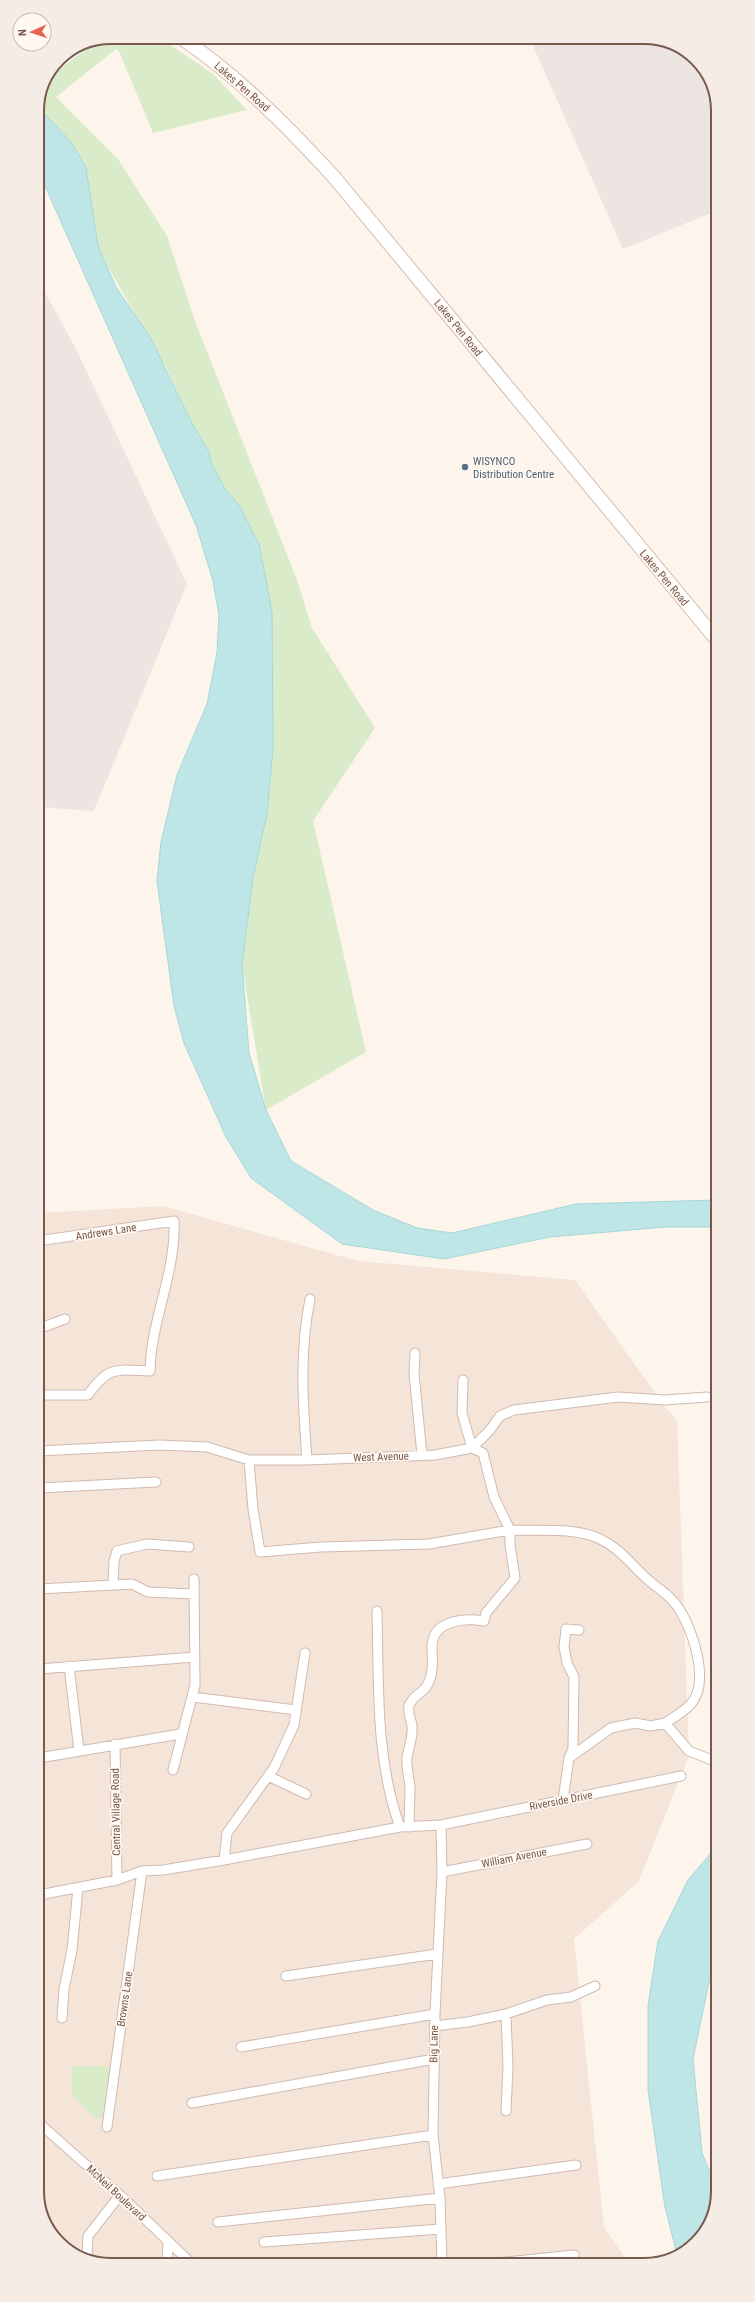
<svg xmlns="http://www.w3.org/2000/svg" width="755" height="2302" viewBox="0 0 755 2302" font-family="'Roboto Condensed',sans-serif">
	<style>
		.residential { fill: #f5e5d9 }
		.industrial { fill: #ede5e1 }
		.green { fill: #daebc9 }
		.water { fill: #bfe6e7; stroke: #a5d7d9 }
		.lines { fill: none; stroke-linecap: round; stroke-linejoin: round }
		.street-casing { stroke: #d0bab0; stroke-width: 11 }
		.secondary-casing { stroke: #d5bdb0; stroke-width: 15 }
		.street { stroke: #fff; stroke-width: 9 }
		.secondary { stroke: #fff; stroke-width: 13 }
		.service-dot { fill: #5c6f8a; stroke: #fff9f2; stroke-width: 1.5 }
		.labels { text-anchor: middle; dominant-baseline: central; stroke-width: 3.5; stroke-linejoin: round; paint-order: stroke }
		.street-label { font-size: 11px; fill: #79584d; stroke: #fff9f2 }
		.service-label { font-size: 11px; fill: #4e5e75; stroke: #fff9f2; text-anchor: start }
		.rim { fill: none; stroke: #79584d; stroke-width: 2 }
	</style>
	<rect width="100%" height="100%" fill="#fdf4eb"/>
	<path class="residential" d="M163 1206 358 1261 575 1280 665 1407 677 1420 689 1756 639 1881 574 1939 604 2228 629 2263 106 2265 62 2247 39 2210 38 1213Z"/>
	<path class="industrial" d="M529 37H649L693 55 716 92V211L623 249Z
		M37 278 75 347 187 584 94 811 38 807Z"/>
	<path class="green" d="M111 37H159L213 74 247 110 153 133 119 51 116 49 56 97 118 159 167 236 195 321 297 580 312 628 375 728 313 821 366 1052 266 1110 242 965 253 878 273 749 272 612 259 544 239 505 225 489 211 462 209 452 192 423 167 369 108 267 98 246 86 168 72 143 37 110 46 87 49 88 47 85 50 77 98 39Z
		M71 2066H118L112 2109 97 2120 72 2095Z"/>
	<path class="water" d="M37 106 72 143 86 168 98 246 116 287 150 337 192 423 209 452 211 462 225 489 239 505 259 544 272 612 273 749 267 814 253 878 242 965 249 1053 266 1110 291 1161 373 1210 417 1228 452 1233 576 1204 717 1200V1227H665L550 1237 444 1259 342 1244 251 1178 226 1137 184 1043 174 1006 157 881 161 842 177 775 207 704 217 653 219 615 213 581 196 525 37 168Z
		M718 1845V1957L711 1972 693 2059 702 2153 718 2192 703 2236 677 2254 665 2207 648 2090V2006L658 1941 688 1880Z"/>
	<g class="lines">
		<g class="street-casing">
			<path id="street" d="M38 1241 174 1221C176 1274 151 1319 150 1371 116 1370 109 1365 88 1395H39
				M38 1329 65 1319
				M415 1353 414 1374 422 1455
				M463 1380 462 1413 472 1448 483 1453 494 1497 510 1530C538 1531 575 1527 600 1539 623 1550 633 1568 653 1584 663 1592 669 1595 677 1606 693 1628 711 1683 690 1705 683 1712 673 1718 665 1723
				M39 1451 159 1445 207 1447 249 1460H307L435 1455 472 1448 490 1430 500 1416 514 1410 618 1397 665 1400 707 1397
				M249 1460 253 1509 260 1552 321 1547 429 1544 510 1530V1545L515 1578 486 1613 484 1621C464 1618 433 1620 432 1646 432 1658 434 1667 430 1679 425 1695 413 1693 409 1706 407 1713 412 1721 412 1727 413 1737 409 1747 407 1757 406 1766 409 1778 410 1787 410 1800 409 1813 409 1827
				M307 1460C303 1405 299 1354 310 1299
				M39 1488 156 1482
				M113 1585 114 1561 117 1551 147 1544 189 1547
				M39 1589 132 1584 148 1592 193 1594
				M377 1611C379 1684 375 1759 400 1827
				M69 1666 79 1751
				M39 1669 195 1657
				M193 1697 296 1710
				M115 1744 117 1880
				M39 1758 180 1734
				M569 1758 611 1728 635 1723 651 1726 665 1723 689 1751 717 1762
				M173 1770 195 1685 194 1579
				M268 1776 306 1794
				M563 1800 569 1758 573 1749 574 1677 567 1663 564 1647 566 1629 579 1630
				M441 1825 442 1872 435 2014 433 2135 440 2198 442 2263
				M224 1860 227 1833 274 1768 294 1725 305 1653
				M442 1872 587 1844
				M39 1895 117 1880 142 1871 163 1870 224 1860 400 1827 441 1825 681 1776
				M286 1976 437 1954
				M62 2018 64 1989 72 1950 78 1888
				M434 2026 468 2022 506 2014 547 2000 571 1997 595 1986
				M241 2047 435 2014
				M192 2103 434 2059
				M506 2111 508 2067 506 2014
				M39 2123 120 2195 192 2264
				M107 2127 142 1871
				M157 2176 433 2135
				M438 2184 576 2165
				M218 2222 440 2198
				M264 2242 441 2229
				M87 2257 88 2236 120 2195
				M495 2263 574 2255
				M167 2265 168 2242"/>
		</g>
		<g class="secondary-casing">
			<path id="secondary" d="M180 37C238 76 287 126 334 177L716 639"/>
		</g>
		<use href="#street" class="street"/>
		<use href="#secondary" class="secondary"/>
	</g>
	<circle class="service-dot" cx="465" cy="467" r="4"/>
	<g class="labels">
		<g class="street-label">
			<text transform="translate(242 87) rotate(41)">Lakes Pen Road</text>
			<text transform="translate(458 328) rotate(51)">Lakes Pen Road</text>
			<text transform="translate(664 578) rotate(50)">Lakes Pen Road</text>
			<text transform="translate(106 1232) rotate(-9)">Andrews Lane</text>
			<text transform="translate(381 1457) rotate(-2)">West Avenue</text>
			<text transform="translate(561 1801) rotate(-11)">Riverside Drive</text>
			<text transform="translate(116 1812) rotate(-91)">Central Village Road</text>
			<text transform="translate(514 1858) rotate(-11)">William Avenue</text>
			<text transform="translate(125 1999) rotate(-82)">Browns Lane</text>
			<text transform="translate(434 2044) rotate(-89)">Big Lane</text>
			<text transform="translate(116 2193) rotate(43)">McNeil Boulevard</text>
		</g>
		<g class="service-label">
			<text x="473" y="461">WISYNCO<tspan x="473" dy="13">Distribution Centre</tspan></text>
		</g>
	</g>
	<path d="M0 0H755V2302H0ZM111 44H644A67 67 0 0 1 711 111V2191A67 67 0 0 1 644 2258H111A67 67 0 0 1 44 2191V111A67 67 0 0 1 111 44Z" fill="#f4ece5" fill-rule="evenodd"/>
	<path class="rim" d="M111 44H644A67 67 0 0 1 711 111V2191A67 67 0 0 1 644 2258H111A67 67 0 0 1 44 2191V111A67 67 0 0 1 111 44Z"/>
	<g transform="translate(32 32) rotate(267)"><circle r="19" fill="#fff9f2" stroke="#c9b9b0"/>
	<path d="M0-3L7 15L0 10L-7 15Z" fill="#e66351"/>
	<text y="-6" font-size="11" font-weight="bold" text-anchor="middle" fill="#79584d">N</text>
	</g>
</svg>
